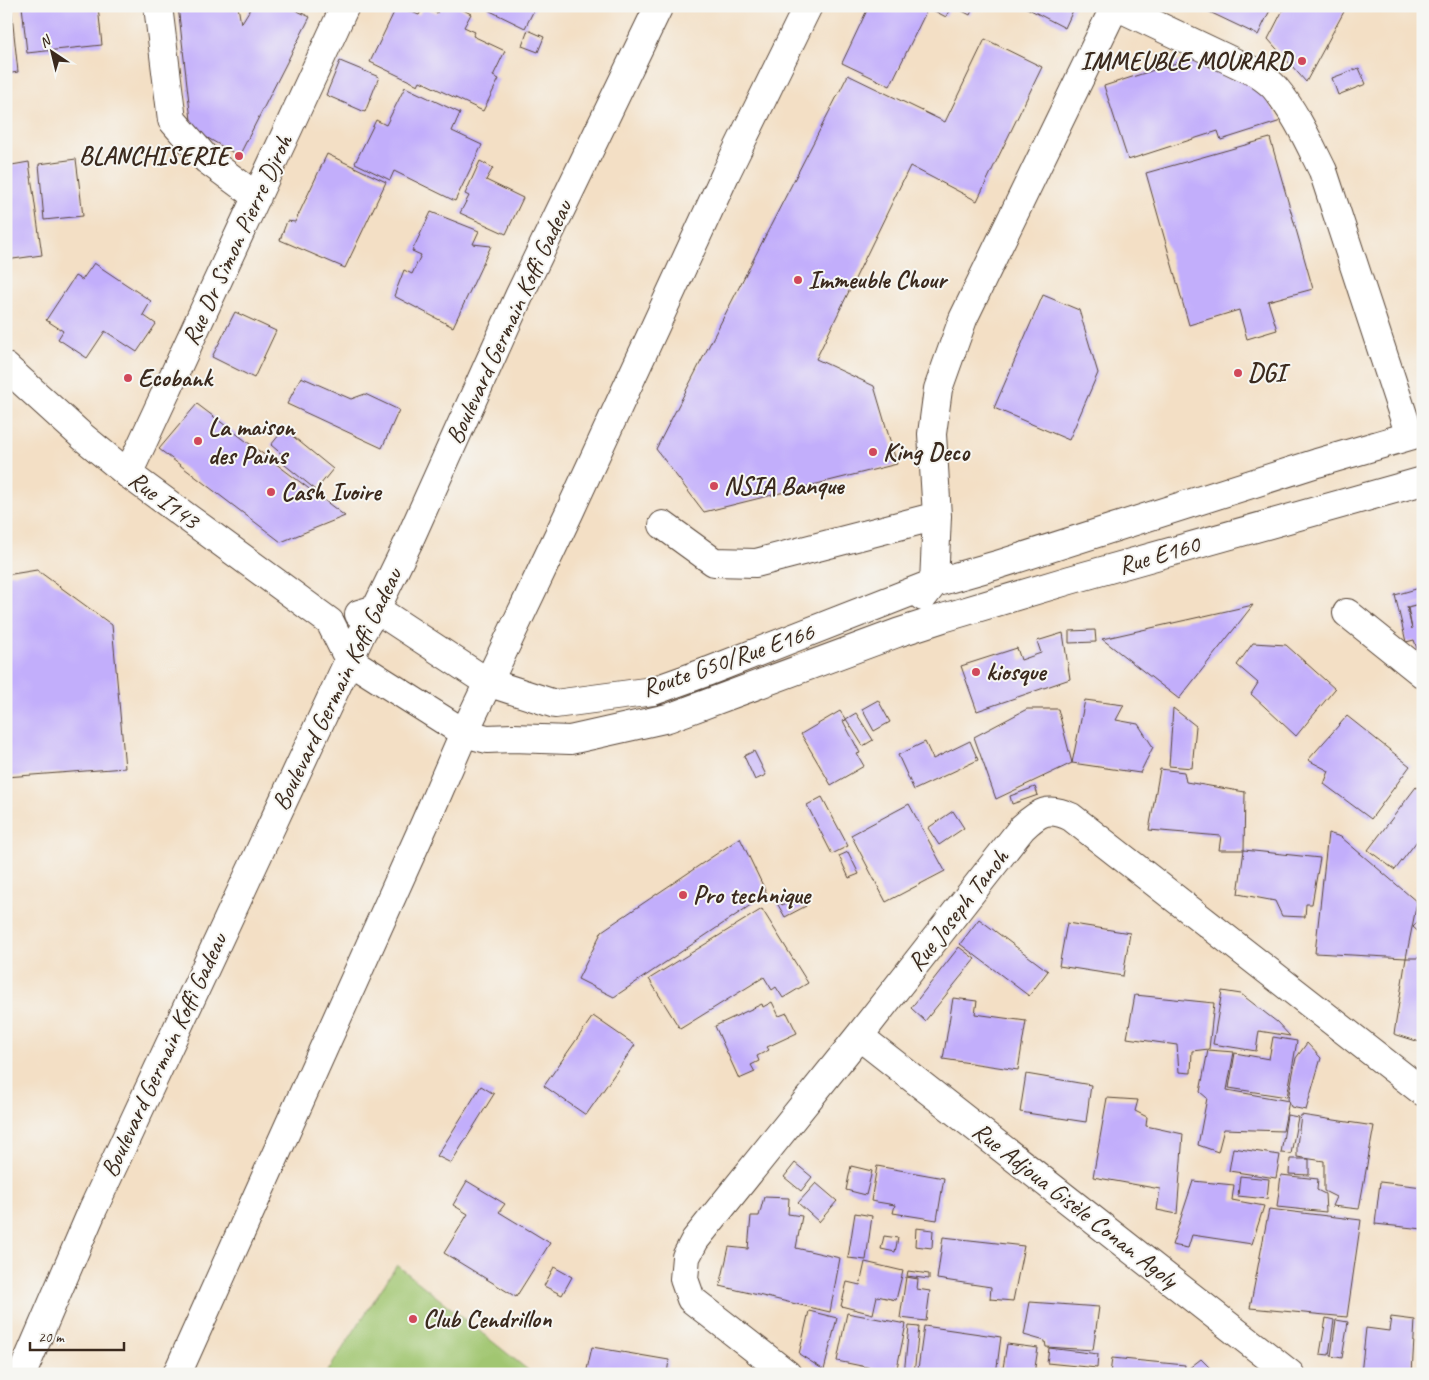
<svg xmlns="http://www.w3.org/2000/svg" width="1429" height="1380" viewBox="0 0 1429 1380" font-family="Caveat,sans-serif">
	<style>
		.grass { fill: #a1c671; stroke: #6e7848 }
		.building { fill: #c2aefb }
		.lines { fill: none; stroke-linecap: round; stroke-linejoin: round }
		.minor-casing { stroke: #574537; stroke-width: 30 }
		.major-casing { stroke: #574537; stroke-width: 30 }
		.minor { stroke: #fff; stroke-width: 28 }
		.major { stroke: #fff; stroke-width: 28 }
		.poi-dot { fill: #d1495b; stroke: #f6f6f2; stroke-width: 2 }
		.labels { text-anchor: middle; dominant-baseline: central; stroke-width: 4; stroke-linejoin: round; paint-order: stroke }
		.poi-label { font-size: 25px; font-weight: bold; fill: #3b2a1e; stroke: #f6f6f2; text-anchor: start }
		.street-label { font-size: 25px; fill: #3b2a1e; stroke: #f6f6f2 }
	</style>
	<rect width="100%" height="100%" fill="#f6f6f2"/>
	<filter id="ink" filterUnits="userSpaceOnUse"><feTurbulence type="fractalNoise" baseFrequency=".02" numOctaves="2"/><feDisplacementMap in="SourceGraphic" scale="10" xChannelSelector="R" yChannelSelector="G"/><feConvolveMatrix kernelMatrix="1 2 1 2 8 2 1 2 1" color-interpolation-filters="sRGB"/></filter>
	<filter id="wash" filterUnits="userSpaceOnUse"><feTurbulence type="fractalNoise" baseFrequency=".0096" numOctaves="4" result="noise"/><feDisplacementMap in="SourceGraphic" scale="20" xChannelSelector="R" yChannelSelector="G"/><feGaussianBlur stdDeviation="1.12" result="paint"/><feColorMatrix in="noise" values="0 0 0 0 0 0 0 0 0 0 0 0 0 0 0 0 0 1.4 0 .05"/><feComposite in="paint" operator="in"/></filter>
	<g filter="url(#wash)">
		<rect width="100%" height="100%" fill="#f3dfc5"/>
		<path class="grass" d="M397 1265 533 1374H326Z"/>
		<g id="blocks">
			<path class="building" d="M6 6H11L18 72 6 74Z
				M22 6H98L102 45 27 53Z
				M178 6H238L241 24 252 6H287L310 17 239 156 192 129Z
				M397 6 419 15 423 7 437 13 441 6H456L471 14 464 27 475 32 473 36 505 51 493 76 499 79 483 111 420 81 418 85 370 62Z
				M490 6H536L525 28 488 10Z
				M869 6H913L926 12 890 86 842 63Z
				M925 6H951L946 17Z
				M953 6H974L970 15Z
				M1023 6H1075L1065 28Z
				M1197 6H1272L1258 35Z
				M1285 6H1347L1306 82 1268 39Z
				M528 30 544 37 538 52 522 46Z
				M985 39 1042 67 977 201 910 166 816 359 874 386 897 464 704 512 656 449 848 75 945 122Z
				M1201 55 1251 77 1281 121 1221 140 1218 131 1128 160 1104 86Z
				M340 61 379 77 365 112 326 95Z
				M1359 68 1366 84 1338 95 1332 78Z
				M405 87 460 113 452 131 482 145 455 201 394 171 390 180 355 163 376 120 386 125Z
				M1270 138 1313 289 1268 301 1277 330 1247 339 1239 310 1189 325 1146 173Z
				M327 154 386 182 345 268 280 240 287 221 295 222Z
				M76 159 83 216 44 220 39 164Z
				M480 161 493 168 486 180 523 198 506 234 460 213 469 196 465 194Z
				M29 162 42 255 6 260V166Z
				M431 212 479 231 473 244 491 246 453 327 394 296 404 270 412 274 421 255 412 251Z
				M94 263 151 301 143 315 156 324 137 352 105 331 87 358 58 339 63 331 46 320 75 276 82 280Z
				M1043 295 1079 310 1098 373 1069 440 994 408Z
				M235 312 276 331 254 378 212 357Z
				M301 377 351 399 365 394 399 410 382 448 287 404Z
				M197 404 345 516 281 542 159 449Z
				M284 429 333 469 316 490 280 461 284 456 271 445Z
				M37 570 112 625 125 768 6 777V575Z
				M1423 587V603L1407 607 1412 629 1408 608 1423 604V657H1420L1414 640 1406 642 1395 595Z
				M1253 605 1179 699 1102 639Z
				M1095 630 1096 642 1069 643V631Z
				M1063 633 1070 679 977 711 961 666 1017 648 1021 660 1041 653 1037 641Z
				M1253 643 1286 645 1335 689 1296 736 1251 694 1258 683 1237 665Z
				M878 700 890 722 874 731 862 709Z
				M1085 700 1124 705 1116 720 1138 724 1153 747 1140 773 1072 763Z
				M1173 708 1196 726 1192 768 1169 766Z
				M1027 709H1058L1072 763 996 799 974 737Z
				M840 711 846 720 843 721 860 753 857 754 864 766 831 785 801 734Z
				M856 713 873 740 863 746 846 719Z
				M1347 716 1410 766 1371 819 1324 784 1329 771 1308 760Z
				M970 741 978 760 914 790 898 755 925 742 933 759Z
				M754 751 766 775 755 780 744 756Z
				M1160 769 1184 772 1186 782 1245 792 1244 850H1219L1221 836 1149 830Z
				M1035 787 1038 795 1012 804 1010 796Z
				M1416 787 1423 792V806L1420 811 1423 813V833L1395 870 1368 850Z
				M822 797 848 846 832 854 807 805Z
				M909 804 945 871 886 902 851 835Z
				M953 811 964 828 939 845 928 828Z
				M1328 833 1341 837 1417 902 1406 958 1315 953Z
				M740 838 767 894 614 997 578 979 602 931Z
				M1244 850 1320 858 1312 904H1306L1305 917 1282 916 1275 901 1238 894Z
				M848 852 859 874 849 878 839 856Z
				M800 895 806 906 785 917 774 898 777 896 782 905Z
				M762 909 808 983 783 998 776 987 772 990 764 977 680 1029 649 979Z
				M1423 916V936L1413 927Z
				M979 919 1048 971 1029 996 960 944Z
				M1067 923 1130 933 1123 976 1059 966Z
				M959 947 975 959 925 1021 911 1008Z
				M1406 958H1423V1043L1394 1034Z
				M1222 991 1241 994 1277 1022 1290 1036 1259 1031 1256 1051 1213 1044Z
				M1135 995 1214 1003 1209 1049 1192 1051 1191 1073 1179 1072 1177 1045 1127 1038Z
				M953 998 977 1001 975 1014 1026 1021 1018 1070 943 1059Z
				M772 1002 779 1016 787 1013 797 1033 767 1047 769 1050 757 1056 759 1061 751 1065 755 1072 739 1079 715 1026 762 1004 763 1007Z
				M593 1016 635 1045 586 1115 544 1086Z
				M1273 1037 1297 1041 1287 1097 1229 1088 1235 1053 1269 1059Z
				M1307 1043 1321 1058 1306 1110 1291 1107 1288 1099 1296 1058Z
				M1208 1050 1234 1052 1227 1090 1289 1101 1283 1131 1224 1129 1218 1152 1198 1145 1207 1098 1200 1092Z
				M1026 1074 1091 1085 1086 1122 1020 1112Z
				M481 1086 494 1094 451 1163 437 1156Z
				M1107 1098 1138 1100 1135 1111 1147 1117 1146 1126 1183 1134 1177 1214 1157 1210 1160 1189 1093 1177Z
				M1287 1115 1298 1117 1291 1154 1281 1153Z
				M1301 1115 1374 1126 1359 1209 1332 1206 1336 1197 1324 1191V1161L1297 1157V1145Z
				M1233 1148 1280 1155 1276 1178 1229 1171Z
				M1290 1159H1309V1175L1289 1174Z
				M795 1163 812 1177 801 1191 784 1177Z
				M851 1166 872 1171 866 1195 846 1190Z
				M877 1166 944 1178 937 1220 893 1213 895 1205 871 1201Z
				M1281 1175 1318 1179 1317 1190 1325 1194 1326 1212 1277 1207Z
				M1240 1176 1269 1179 1267 1199 1238 1196Z
				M467 1181 505 1204 499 1212 550 1243 516 1297 444 1253 468 1214 453 1205Z
				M1193 1181 1234 1185 1232 1200 1264 1206 1252 1244 1192 1235 1188 1248 1172 1245Z
				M1380 1182 1423 1187V1229L1375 1224Z
				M816 1183 837 1201 819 1222 798 1203Z
				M764 1197 789 1198 788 1214 802 1216 796 1248 840 1258 830 1312 720 1286 729 1247 748 1249 751 1216H759Z
				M1269 1209 1361 1220 1347 1317 1250 1308Z
				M855 1213 872 1216 866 1260 848 1258Z
				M916 1228 933 1230 932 1248 915 1246Z
				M884 1236 898 1238 895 1252 881 1249Z
				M943 1237 1024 1246 1013 1301 990 1299 991 1287 937 1279Z
				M865 1262 903 1271 896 1300 877 1296 873 1314 841 1306 847 1282 860 1285Z
				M554 1267 572 1277 562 1295 544 1286Z
				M908 1271 929 1274V1279L907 1276Z
				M906 1277 918 1279 917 1289 930 1291 926 1321 900 1318Z
				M1030 1302 1099 1307 1093 1350 1046 1347 1045 1341 1024 1335Z
				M809 1311 837 1318 824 1370 799 1354Z
				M847 1313 906 1324 896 1373 837 1361Z
				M1391 1317 1415 1320 1412 1374H1361L1366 1328 1389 1331Z
				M1326 1318 1334 1320 1329 1355 1320 1354Z
				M1336 1320 1348 1322 1342 1358 1331 1356Z
				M909 1326 919 1327 914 1374H904Z
				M924 1326 1001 1337 996 1374H954L918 1369Z
				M1007 1344 1038 1348 1034 1374H1002Z
				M592 1347 669 1360 667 1374H586Z
				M1049 1348 1098 1354 1097 1368 1047 1363Z
				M1112 1358 1185 1365 1184 1374H1110Z
				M1201 1359 1216 1374H1187L1188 1369Z
				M1035 1369 1063 1373 1062 1374H1034Z"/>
		</g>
	</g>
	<g filter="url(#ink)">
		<use href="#blocks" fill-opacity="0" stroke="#574537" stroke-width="1"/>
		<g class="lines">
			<g class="minor-casing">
				<path id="minor" d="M158 6 172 120 207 160 257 197
					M1116 6 1257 73C1263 78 1270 82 1275 88 1296 113 1309 143 1323 171L1410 436
					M128 474 345 6
					M663 525 714 562 756 563 937 516
					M923 597 934 583 937 516 932 434 938 389 963 319 1115 6
					M1347 613 1423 674
					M487 682 555 704 653 691 709 671 934 583 997 565 1317 463 1423 432
					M464 733 487 739 513 738 570 740 668 718 897 633 943 618 1070 580 1423 481
					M859 1036 1290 1374
					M787 1374 691 1299 684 1279 686 1257 695 1240 859 1036 1022 828C1039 812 1048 806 1071 817L1423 1092"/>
			</g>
			<g class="major-casing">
				<path id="major" d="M6 367 83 437 128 474 330 622 349 660 464 733
					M359 614 376 609 487 682
					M22 1374 93 1209 362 632 376 609 408 543 520 294 659 6
					M177 1374 425 823 464 733 569 513 725 175 808 6"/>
			</g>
			<use href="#minor" class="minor"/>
			<use href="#major" class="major"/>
		</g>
	</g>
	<g class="poi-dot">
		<circle cx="1302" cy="61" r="5"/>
		<circle cx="239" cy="156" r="5"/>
		<circle cx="798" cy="280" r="5"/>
		<circle cx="1238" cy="373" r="5"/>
		<circle cx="128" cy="378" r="5"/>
		<circle cx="198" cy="441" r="5"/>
		<circle cx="873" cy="452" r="5"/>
		<circle cx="714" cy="486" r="5"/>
		<circle cx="271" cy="492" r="5"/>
		<circle cx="976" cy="672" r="5"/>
		<circle cx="683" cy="895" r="5"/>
		<circle cx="413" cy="1319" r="5"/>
	</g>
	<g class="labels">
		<g class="poi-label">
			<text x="1292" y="61" text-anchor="end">IMMEUBLE MOURARD</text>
			<text x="229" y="156" text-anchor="end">BLANCHISERIE</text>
			<text x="808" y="280">Immeuble Chour</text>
			<text x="1248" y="373">DGI</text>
			<text x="138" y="378">Ecobank</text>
			<text x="208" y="427">La maison<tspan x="208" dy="29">des Pains</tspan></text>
			<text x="883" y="452">King Deco</text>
			<text x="724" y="486">NSIA Banque</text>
			<text x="281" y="492">Cash Ivoire</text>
			<text x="986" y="672">kiosque</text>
			<text x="693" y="895">Pro technique</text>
			<text x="423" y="1319">Club Cendrillon</text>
		</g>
		<g class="street-label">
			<text transform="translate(237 240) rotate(-65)">Rue Dr Simon Pierre Djroh</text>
			<text transform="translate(509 322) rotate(-65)">Boulevard Germain Koffi Gadeau</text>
			<text transform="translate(164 500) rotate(36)">Rue I143</text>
			<text transform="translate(1159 555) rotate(-16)">Rue E160</text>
			<text transform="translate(728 660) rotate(-19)">Route G50/Rue E166</text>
			<text transform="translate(337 689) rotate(-64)">Boulevard Germain Koffi Gadeau</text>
			<text transform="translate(958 910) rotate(-52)">Rue Joseph Tanoh</text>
			<text transform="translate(164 1055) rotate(-65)">Boulevard Germain Koffi Gadeau</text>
			<text transform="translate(1075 1205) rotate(38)">Rue Adjoua Gisèle Conan Agoly</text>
		</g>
	</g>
	<rect width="1429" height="1380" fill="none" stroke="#f6f6f2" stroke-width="25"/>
	<g transform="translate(52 52) rotate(325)" stroke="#f6f6f2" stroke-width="4" paint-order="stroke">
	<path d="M0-4L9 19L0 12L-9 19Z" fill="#3b2a1e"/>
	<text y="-8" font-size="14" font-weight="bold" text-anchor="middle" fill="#3b2a1e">N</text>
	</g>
	<path d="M30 1342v8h94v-8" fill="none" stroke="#3b2a1e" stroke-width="2.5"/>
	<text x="38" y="1342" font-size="15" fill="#3b2a1e" stroke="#f6f6f2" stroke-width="4" paint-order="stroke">20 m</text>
</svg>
